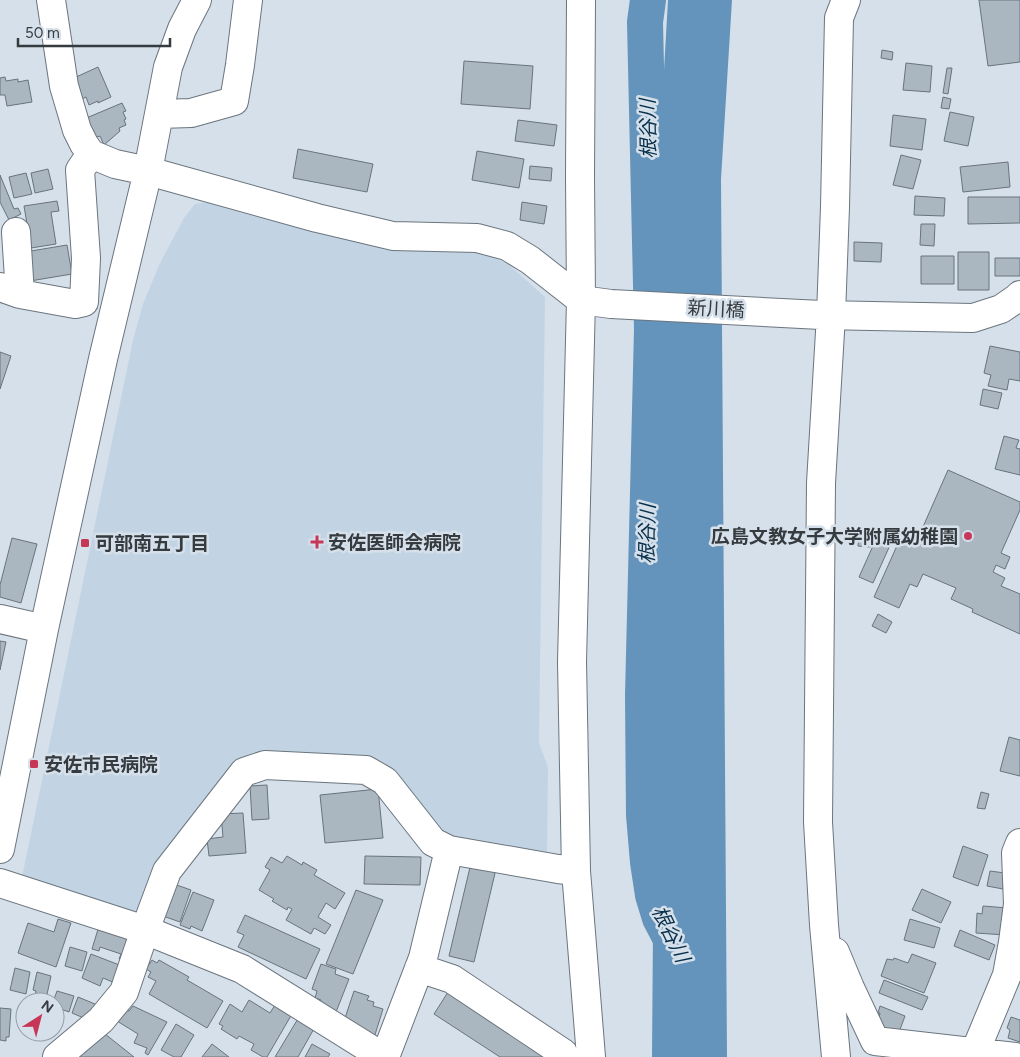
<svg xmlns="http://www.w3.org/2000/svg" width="1020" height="1057" viewBox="0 0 1020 1057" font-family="Figtree,'Noto Sans JP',sans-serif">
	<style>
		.built { fill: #c2d4e3 }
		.water { fill: #6494bb }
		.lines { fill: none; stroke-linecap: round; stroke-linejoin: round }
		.river { stroke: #6494bb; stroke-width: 36 }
		.building { fill: #abb7c0; stroke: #69737c }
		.minor-casing { stroke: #6b757e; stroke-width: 30 }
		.minor { stroke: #fff; stroke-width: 28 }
		.poi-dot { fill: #c63656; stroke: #d5e0eb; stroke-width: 2 }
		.labels { text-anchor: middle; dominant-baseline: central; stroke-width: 5; stroke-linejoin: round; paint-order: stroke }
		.street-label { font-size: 19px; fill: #363b3f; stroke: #d5e0eb }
		.poi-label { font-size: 19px; font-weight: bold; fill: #363b3f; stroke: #d5e0eb; text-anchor: start }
		.water-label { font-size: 20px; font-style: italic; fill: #09304b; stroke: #d5e0eb }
	</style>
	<rect width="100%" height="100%" fill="#d5e0eb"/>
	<path class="built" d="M215 201 479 250 509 265 545 297 539 743 548 767 547 859 438 837 390 774 262 756 141 916 21 882 133 340 143 304 160 263 184 218 195 204Z"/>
	<path class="water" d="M668 0H732L721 179 727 1057H652L659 158Z"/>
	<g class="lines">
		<path class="river" d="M648 0 645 22 652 329 643 696 644 815 648 862 653 895 660 918 672 941"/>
	</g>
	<path class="building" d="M979 0H1020V62L988 66Z
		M882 50 893 52 892 60 881 58Z
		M464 61 533 66 530 109 461 104Z
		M906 63 932 66 930 92 903 90Z
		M98 67 111 97 98 103V101L89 105 86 97 80 100 74 78Z
		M947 68H952L948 94 943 93Z
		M5 77 6 81 18 79V82L28 80 32 102 7 106 5 95H0V78Z
		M943 97 951 99 949 109 941 108Z
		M122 103 126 111 123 112 126 119 124 120 126 125 119 128 120 131 104 145 100 136 94 138 84 119Z
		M950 112 974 117 968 146 944 141Z
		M893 115 926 119 922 150 890 146Z
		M518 120 557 125 554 146 515 141Z
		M298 149 373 164 367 192 293 178Z
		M477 151 524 159 519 188 472 180Z
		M901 155 921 160 913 189 893 185Z
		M1008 162 1010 187 963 192 960 167Z
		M530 166 552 168 551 181 529 179Z
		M48 169 53 189 35 193 31 173Z
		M26 173 32 194 14 198 9 177Z
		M0 175 14 209 18 208 21 214 9 220 0 202Z
		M915 196 945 198 944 216 914 215Z
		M968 197H1020V223L968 224Z
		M57 201 59 211 51 212 56 244 31 248 24 206Z
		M522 202 547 206 544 224 520 220Z
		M921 224H935L934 246 920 245Z
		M854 242 882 243 881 262 854 261Z
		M67 245 72 274 30 281 25 252Z
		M958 252H989V290H958Z
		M921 256H954V284H921Z
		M995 258H1020V276H995Z
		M990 346 1020 352V381L1009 379 1007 390 988 386 991 375 984 373Z
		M0 352 11 356 0 389Z
		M983 389 1002 393 998 409 980 405Z
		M1004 436 1019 440 1016 448 1020 449V475L995 469Z
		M948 470 1020 502V510L1001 553 1010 557 1005 569 996 565 993 572 1005 578 1001 586 1020 594V634L972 612 973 609 951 599 956 588 923 574 917 587 910 584 899 608 874 597 900 539 915 545Z
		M859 536H871V547L858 546Z
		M877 537 891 543 873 583 859 577Z
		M12 538 37 544 21 603 0 597V585Z
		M878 614 892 622 886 633 872 626Z
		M0 641 6 642 0 670Z
		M1009 737 1020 740V776L1000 771Z
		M267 785 269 819 252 820 250 786Z
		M378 789 383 838 325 843 320 795Z
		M981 792 989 794 985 809 977 808Z
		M243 813 246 853 209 856 207 839 223 837 221 814Z
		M963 846 988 855 978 886 953 877Z
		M287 856 302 865 303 862 317 870 314 875 345 893 335 909 326 903 318 917 331 925 325 934 314 928 311 934 286 920 292 909 288 907 287 910 272 901 274 899 259 890 270 870 265 867 271 857 282 863Z
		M365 856 421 857 420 885 364 884Z
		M471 863 496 869 474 962 449 956Z
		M990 871 1005 873 1003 889 987 886Z
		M171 883 191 890 180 922 160 915Z
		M922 889 951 902 941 923 912 910Z
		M356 890 383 900 353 974 326 964Z
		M193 892 214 900 202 931 191 926 190 929 180 925Z
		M983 906 1008 908 1005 935 976 933 977 913 982 914Z
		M245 915 320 949 306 979 238 947 244 935 237 932Z
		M58 919 71 923 56 967 18 953 28 923 54 932Z
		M910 919 940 928 934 948 904 940Z
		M99 926 135 938 126 962 119 959 121 954 100 947 99 951 92 949Z
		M960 930 995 945 989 960 954 946Z
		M70 947 87 952 82 971 65 966Z
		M91 954 122 966 115 983 103 978 100 986 82 978Z
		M912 954 936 963 924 993 881 976 887 959 893 960 894 958 908 963Z
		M152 960 157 963 159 960 189 977 187 980 223 1001 207 1028 149 994 156 981 148 977 151 972 146 969Z
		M321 964 336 969 335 974 349 979 336 1012 319 1006 321 1000 315 998 317 991 312 989Z
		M15 968 30 972 26 994 10 990Z
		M37 972 51 976 46 999 35 996 36 991 33 990Z
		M884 980 928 997 922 1010 879 993Z
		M450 989 551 1057H500L434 1014Z
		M57 991 74 996 69 1012 55 1007V1002H53Z
		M354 991 369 996 367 1000 374 1002 373 1006 383 1009 374 1038 349 1026 351 1020 345 1018Z
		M78 997 95 1004 91 1014 93 1022 72 1013Z
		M249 1000 270 1013 275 1005 292 1014 267 1057H263L251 1050 254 1044 239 1036 237 1039 221 1029 223 1026 219 1024 230 1004 242 1012Z
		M133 1006 167 1022 148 1055 145 1053 147 1048 134 1043 138 1034 117 1021 123 1009 129 1011Z
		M880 1006 905 1016 898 1035 878 1027V1021L880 1013H878Z
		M0 1008 11 1009 9 1037H6V1041L0 1040Z
		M299 1017 315 1027 298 1057H275Z
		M1011 1017 1020 1020V1042L1008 1038 1010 1030 1007 1028Z
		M176 1024 194 1035 181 1057H174L161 1050Z
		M100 1030 134 1057H80L79 1056Z
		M212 1044 229 1057H202Z
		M312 1044 330 1054 328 1057H305Z"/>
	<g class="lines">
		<g class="minor-casing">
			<path id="minor" d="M51 0 64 86 77 130 84 144 91 154 115 164 148 171 317 218 393 236 477 238 507 246 530 260 581 300 611 304 821 315 973 318 1001 309 1017 298 1020 295
				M581 0 580 176 581 300 572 662 576 871 591 1057
				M159 114 191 113 234 101 240 65 248 0
				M16 232 20 294
				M0 287 20 294 75 304 84 302 86 258 80 170 91 154
				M0 619 44 629
				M0 849 44 629 103 359 148 171 168 67 182 29 197 0
				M0 883 145 930 242 969 383 1057
				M835 952 850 988 875 1041 1015 1057
				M419 968 452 979 563 1053V1057
				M975 1052 1007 975 1013 942 1018 904 1016 853 1020 843
				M57 1057 101 1020 124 992 145 930 167 871 244 772 265 765 366 770 385 781 433 842 449 850 558 869 576 871
				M385 1057 423 958 449 850
				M836 1057 824 925 818 822 821 483 831 315 835 207 839 18 846 0"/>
		</g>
		<use href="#minor" class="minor"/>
	</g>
	<g class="poi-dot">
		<circle cx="968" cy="536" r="5"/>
		<path d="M314.5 534.5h5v5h5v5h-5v5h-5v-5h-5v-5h5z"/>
		<rect x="80" y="538" width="10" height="10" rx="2.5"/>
		<rect x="29" y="759" width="10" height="10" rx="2.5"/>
	</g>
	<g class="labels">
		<g class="street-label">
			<text transform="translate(716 309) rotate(3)">新川橋</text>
		</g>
		<g class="poi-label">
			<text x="958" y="536" text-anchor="end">広島文教女子大学附属幼稚園</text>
			<text x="328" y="542">安佐医師会病院</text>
			<text x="95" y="543">可部南五丁目</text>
			<text x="44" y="764">安佐市民病院</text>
		</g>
		<g class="water-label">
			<text transform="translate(648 129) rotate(-91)">根谷川</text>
			<text transform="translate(647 534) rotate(-89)">根谷川</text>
			<text transform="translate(671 934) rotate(64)">根谷川</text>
		</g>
	</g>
	<g transform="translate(40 1017) rotate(36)"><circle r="24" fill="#d5e0eb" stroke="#959ea6"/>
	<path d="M0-4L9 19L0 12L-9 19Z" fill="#c63656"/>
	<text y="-8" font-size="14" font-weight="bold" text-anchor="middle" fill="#363b3f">N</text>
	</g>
	<path d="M18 38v8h152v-8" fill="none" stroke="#363b3f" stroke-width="2.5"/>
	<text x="25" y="38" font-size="15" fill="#363b3f" stroke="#d5e0eb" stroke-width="4" paint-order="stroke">50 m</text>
</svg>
